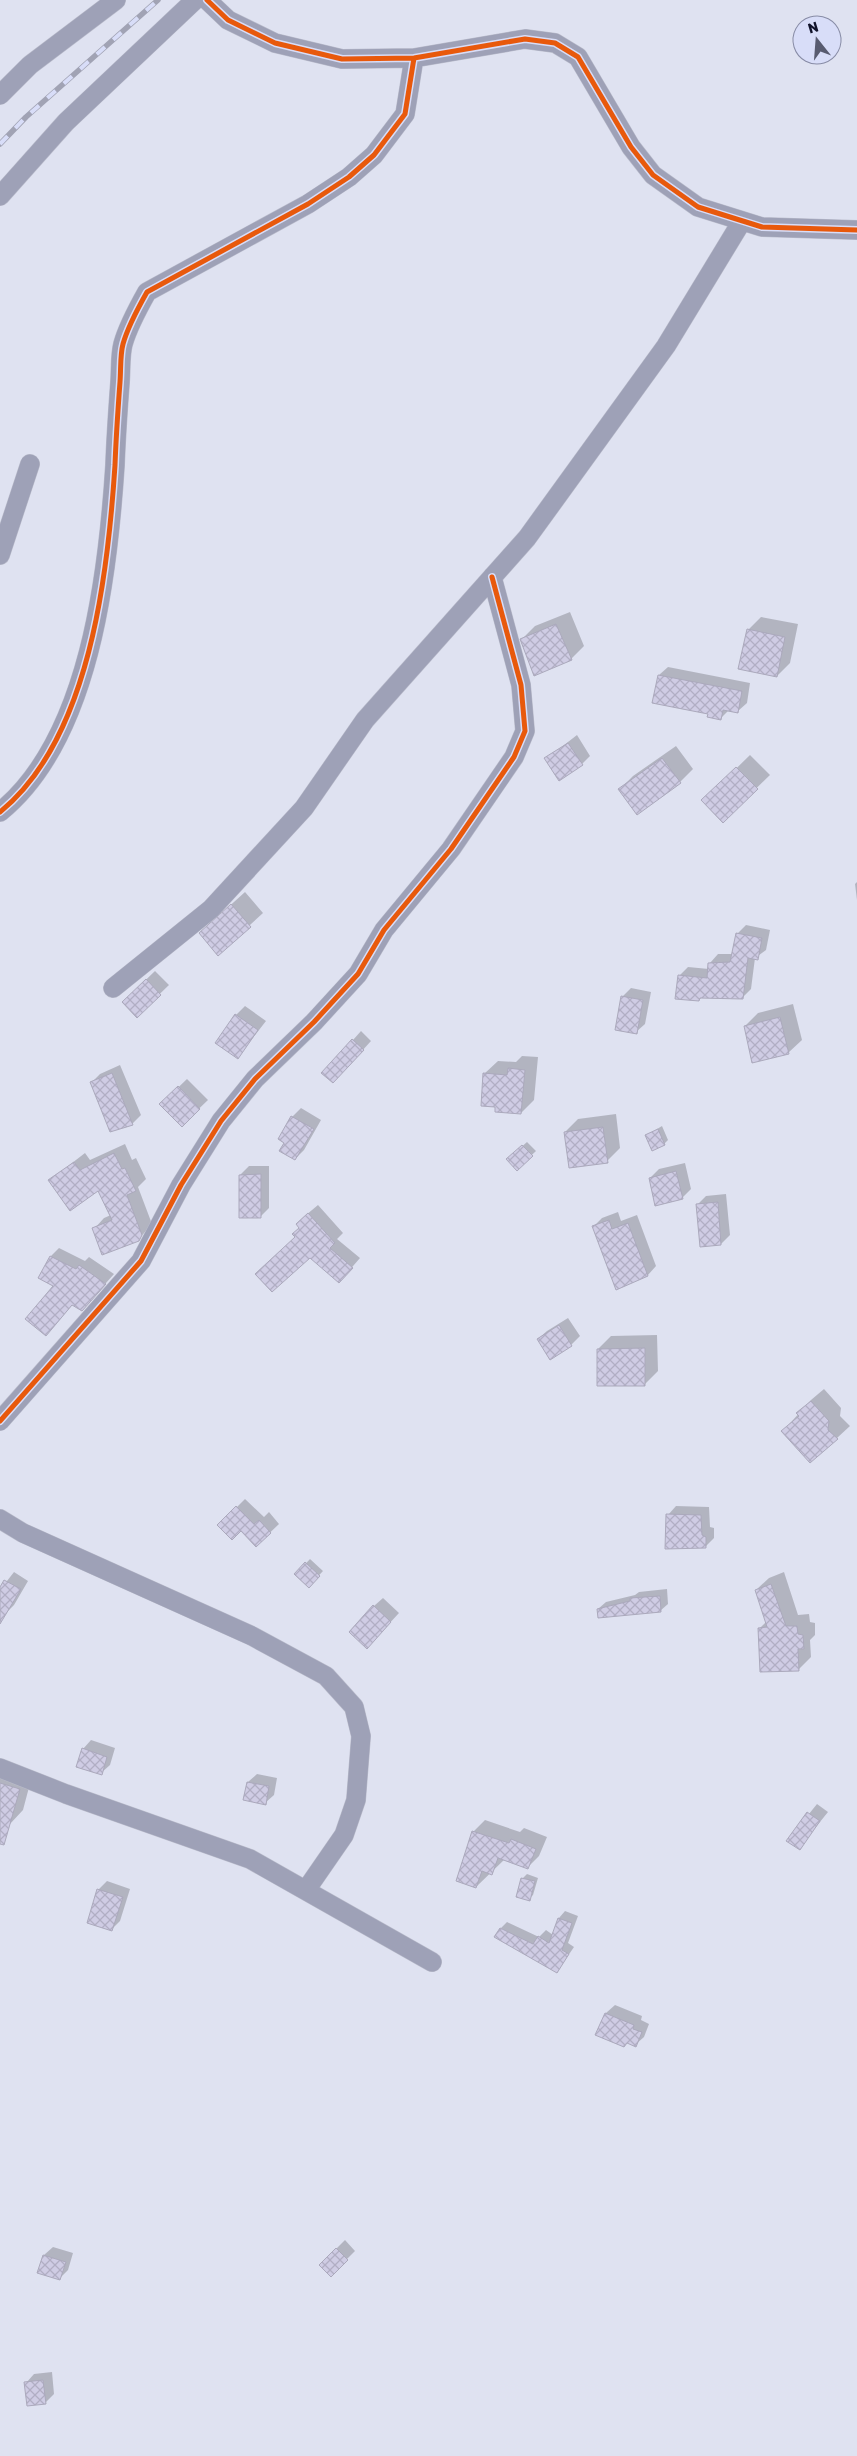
<svg xmlns="http://www.w3.org/2000/svg" width="857" height="2456" viewBox="0 0 857 2456" font-family="Rubik,sans-serif">
	<style>
		.shadow { fill: #0003 }
		.building { fill: url(#building-cross-hatch); stroke: #aba9bc }
		.lines { fill: none; stroke-linecap: round; stroke-linejoin: round }
		.minor-casing { stroke: #bbbdcc; stroke-width: 20 }
		.minor { stroke: #9ea1b7; stroke-width: 19 }
		.rail-casing { stroke: #a1a3b4; stroke-width: 5.5 }
		.rail { stroke: #d8ddf8; stroke-width: 4; stroke-dasharray: 11; stroke-linecap: butt }
		.cycleway-casing { stroke: #d8ddf8; stroke-width: 8 }
		.cycleway { stroke: #e8590c; stroke-width: 5 }
	</style>
	<defs>
		<pattern id="building-cross-hatch" width="8" height="8" patternUnits="userSpaceOnUse" patternTransform="scale(1.25)"><rect width="8" height="8" fill="#cfcce4"/><path d="M0 0l8 8M0 8l8-8" fill="none" stroke="#b1aec4"/></pattern>
	</defs>
	<rect width="100%" height="100%" fill="#dfe2f1"/>
	<path class="shadow" d="M570 612 584 646 571 659 522 639 535 626Z
		M761 617 798 624 790 663 777 676 748 630Z
		M668 667 750 683 747 703 738 711 729 710 721 718 709 713 659 675Z
		M577 735 590 756 582 764 546 759Z
		M676 746 693 769 680 782 620 789 633 776Z
		M750 755 770 775 723 821 703 801Z
		M857 882V900L855 884Z
		M245 892 263 913 218 954 213 921Z
		M746 925 770 930 766 950 755 958 751 989 742 998 702 997 699 1000 679 976 688 967 709 969 710 963 718 954H733L737 934Z
		M155 971 169 985 137 1016 123 1002Z
		M631 988 651 992 645 1024 636 1032 622 997Z
		M793 1004 802 1040 788 1053 745 1026 758 1013Z
		M245 1006 266 1021 238 1057 236 1015Z
		M361 1031 371 1041 342 1073 353 1040Z
		M522 1056 538 1057 534 1100 521 1113 484 1074 498 1061 516 1062Z
		M120 1065 141 1115 132 1124 91 1083 100 1074Z
		M187 1079 208 1100 182 1125 161 1104Z
		M301 1108 321 1120 304 1150 295 1159 285 1142 292 1117Z
		M616 1114 620 1148 607 1161 565 1132 578 1119Z
		M662 1126 668 1140 664 1144 647 1135Z
		M527 1142 536 1151 517 1169 508 1159Z
		M125 1144 132 1160 136 1158 146 1179 138 1187 152 1224 138 1240 94 1229 104 1218 111 1215 99 1189 50 1180 85 1153 90 1160Z
		M685 1163 691 1189 682 1198 650 1178 659 1169Z
		M249 1166H269V1208L260 1217 240 1175Z
		M726 1194 730 1235 721 1244 701 1245 697 1205 706 1196Z
		M318 1205 343 1233 337 1239 360 1258 347 1273 301 1227 306 1215Z
		M618 1212 621 1221 637 1215 656 1266 648 1275 593 1227 602 1218Z
		M59 1248 85 1261 89 1257 114 1274 90 1301 73 1304 46 1335 55 1285 51 1256Z
		M568 1318 580 1336 571 1345 538 1339 547 1331Z
		M657 1335 658 1371 645 1384 598 1349 611 1336Z
		M824 1389 841 1408 840 1416 850 1426 837 1438 783 1431 811 1400Z
		M245 1499 264 1517 269 1512 279 1524 256 1546 241 1529 219 1525Z
		M676 1506 709 1507 710 1527 714 1528V1538L705 1547 668 1515Z
		M310 1559 323 1571 309 1586 296 1574Z
		M14 1572 28 1581 14 1605 5 1614 0 1610V1590Z
		M784 1572 798 1615 809 1614 810 1622 815 1623V1635L810 1640 811 1657 799 1669 760 1628 767 1621 756 1590 769 1578Z
		M667 1589 668 1604 660 1611 598 1609 606 1602 635 1595 639 1592Z
		M383 1598 399 1613 375 1639 374 1606Z
		M91 1740 115 1748 110 1765 101 1773 83 1749Z
		M0 1767 32 1776 23 1810 10 1824 0 1821Z
		M257 1774 277 1778 274 1795 265 1803 248 1782Z
		M817 1804 828 1812 799 1848 788 1840Z
		M485 1820 520 1832 524 1828 547 1837 539 1856 527 1868 505 1859 476 1887 473 1832Z
		M527 1874 538 1878 533 1895 529 1899 517 1896 523 1878Z
		M107 1881 130 1889 120 1921 112 1929 98 1890Z
		M565 1911 578 1916 568 1943 574 1947 557 1972 501 1928 507 1922 539 1937 546 1930 553 1935 559 1918Z
		M615 2005 642 2016 641 2020 649 2024 644 2037 635 2045 597 2034 606 2013Z
		M345 2240 355 2251 331 2275 320 2265Z
		M53 2247 73 2253 68 2270 59 2279 39 2272 44 2255Z
		M52 2372 54 2394 45 2403 26 2383 34 2374Z"/>
	<path class="building" d="M556 624 572 660 534 676 520 639Z
		M747 629 785 637 777 677 738 669Z
		M658 675 742 691 738 713 723 710 721 720 707 717 708 714 652 703Z
		M568 743 583 765 559 781 544 758Z
		M662 758 681 783 637 815 618 789Z
		M736 767 758 789 723 823 701 800Z
		M231 904 251 927 218 956 199 933Z
		M736 933 762 938 758 960 748 958 743 999 700 998 699 1001 675 999 678 975 707 978 708 963 730 962Z
		M146 979 161 995 137 1018 122 1002Z
		M621 996 643 1000 637 1034 615 1030Z
		M235 1014 258 1030 238 1059 215 1043Z
		M780 1017 789 1054 752 1063 744 1026Z
		M352 1039 364 1050 333 1083 321 1073Z
		M508 1068 525 1070 521 1114 495 1112V1107L481 1106 483 1073 507 1075Z
		M112 1073 133 1125 110 1132 90 1082Z
		M178 1086 200 1109 182 1127 159 1104Z
		M291 1116 314 1129 295 1160 279 1151 284 1143 278 1139Z
		M603 1127 608 1163 569 1168 564 1132Z
		M658 1129 665 1145 652 1151 645 1135Z
		M522 1145 533 1156 517 1171 506 1159Z
		M114 1153 122 1169 125 1168 136 1191 127 1195 142 1235 139 1241 102 1255 92 1228 112 1220 98 1191 70 1211 48 1180 74 1162 80 1170Z
		M676 1171 683 1199 655 1206 649 1178Z
		M261 1174V1218H239V1175Z
		M718 1202 721 1245 700 1247 696 1204Z
		M308 1213 335 1243 330 1248 353 1268 339 1283 310 1258 272 1292 255 1274 295 1237 292 1234 299 1228 296 1224Z
		M609 1220 612 1229 628 1223 648 1276 616 1290 592 1226Z
		M50 1256 76 1269 79 1265 106 1284 82 1311 72 1305 46 1336 25 1319 53 1286 38 1278Z
		M559 1325 572 1346 550 1360 537 1339Z
		M645 1348V1386H597V1349Z
		M811 1401 829 1421 828 1430 838 1439 810 1463 781 1431 799 1416 796 1413Z
		M236 1506 254 1524 259 1520 271 1533 256 1547 241 1531 232 1540 217 1525Z
		M666 1514 701 1515 702 1535 706 1537V1548L665 1549Z
		M305 1562 320 1576 309 1588 294 1574Z
		M4 1580 21 1589 0 1624V1587Z
		M771 1584 786 1626H797L798 1634 803 1635 804 1649H798L799 1671 760 1672 758 1628 767 1627 755 1590Z
		M660 1596 661 1612 598 1618 597 1609 630 1601V1598Z
		M373 1605 391 1622 367 1649 349 1632Z
		M82 1748 107 1757 102 1775 76 1767Z
		M247 1782 269 1786 266 1805 243 1800Z
		M0 1783 20 1789 4 1845 0 1844Z
		M807 1812 820 1821 800 1850 786 1841Z
		M472 1831 509 1843 511 1839 536 1849 528 1869 498 1858 492 1875 482 1871 476 1888 456 1881Z
		M521 1878 535 1881 530 1901 516 1897Z
		M97 1889 123 1897 112 1931 87 1923Z
		M558 1918 572 1923 562 1950 569 1954 557 1973 494 1937 500 1928 533 1944 538 1936 549 1943Z
		M605 2013 634 2025 633 2029 642 2032 636 2047 627 2043 624 2047 595 2035Z
		M336 2248 348 2260 331 2277 319 2265Z
		M43 2255 66 2262 60 2280 37 2273Z
		M43 2380 46 2404 27 2406 24 2382Z"/>
	<g class="lines">
		<g class="minor-casing">
			<path id="minor" d="M207 0 228 20 275 43 342 59 414 58 525 39 555 43 578 57 631 147 653 175 698 207 762 227 857 230
				M0 95 30 65 116 0
				M0 196 66 122 195 0
				M0 555 30 464
				M0 812C90 739 108 574 115 465 116 437 118 409 120 382 121 369 120 355 123 344 128 326 138 308 147 292L308 204 349 177 374 155 405 114 414 58
				M113 988 211 909 304 808 365 720 527 538 666 346 742 221
				M0 1421 141 1261 181 1185 221 1121 255 1079 314 1022 358 974 384 930 451 849 514 757 525 731 521 685 492 577
				M0 1519 23 1533 252 1636 326 1676 354 1707 361 1736 356 1800 344 1835 306 1890
				M0 1768 66 1794 250 1859 432 1962"/>
		</g>
		<use href="#minor" class="minor"/>
		<g class="rail-casing">
			<path id="rail" d="M0 144 26 117 158 0"/>
		</g>
		<use href="#rail" class="rail"/>
		<g class="cycleway-casing">
			<path id="cycleway" d="M207 0 228 20 275 43 342 59 414 58 525 39 555 43 578 57 631 147 653 175 698 207 762 227 857 230
				M0 812C90 739 108 574 115 465 116 437 118 409 120 382 121 369 120 355 123 344 128 326 138 308 147 292L308 204 349 177 374 155 405 114 414 58
				M0 1421 141 1261 181 1185 221 1121 255 1079 314 1022 358 974 384 930 451 849 514 757 525 731 521 685 492 577"/>
		</g>
		<use href="#cycleway" class="cycleway"/>
	</g>
	<g transform="translate(817 40) rotate(343)"><circle r="24" fill="#d8ddf8" stroke="#888ca6"/>
	<path d="M0-4L9 19L0 12L-9 19Z" fill="#585b70"/>
	<text y="-8" font-size="14" font-weight="bold" text-anchor="middle" fill="#10122a">N</text>
	</g>
</svg>
